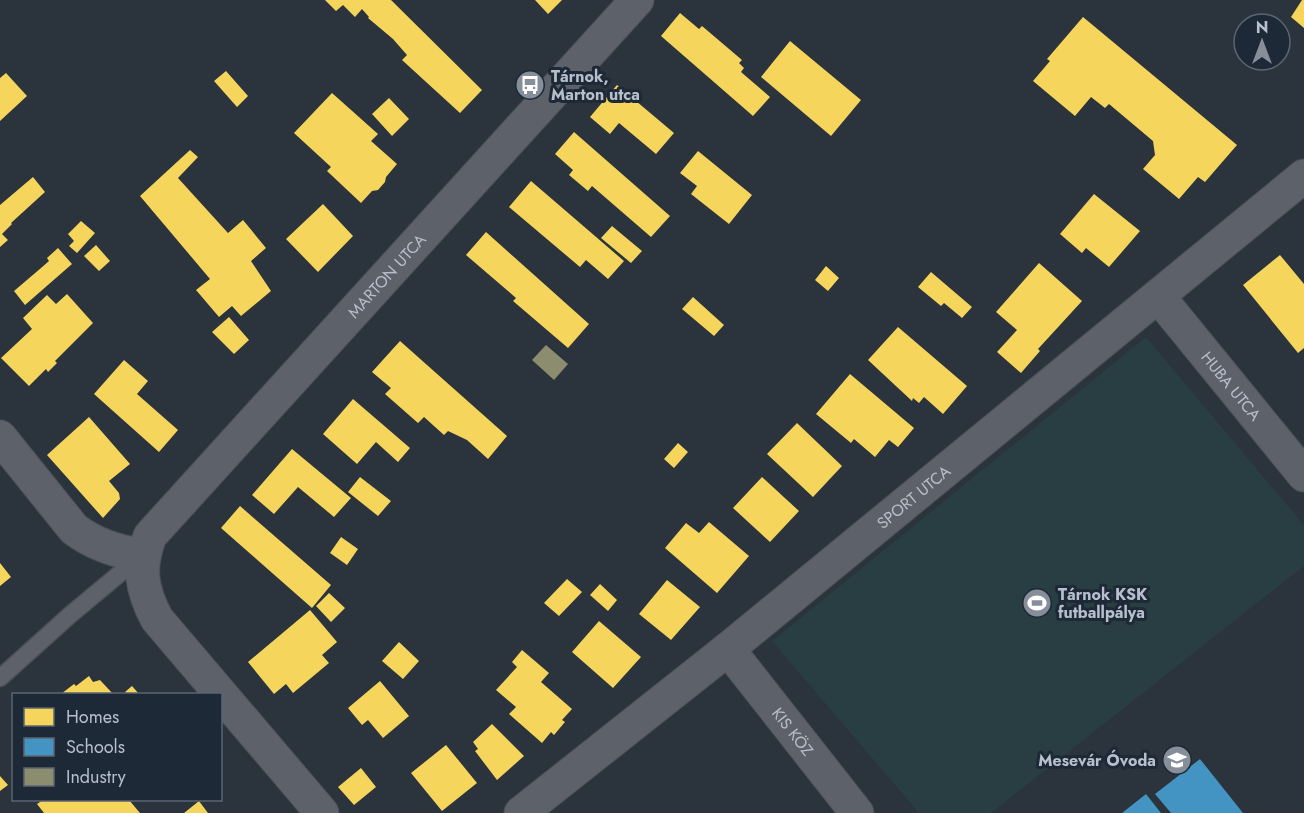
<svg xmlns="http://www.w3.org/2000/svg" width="1304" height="813" viewBox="0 0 1304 813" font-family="Jost,sans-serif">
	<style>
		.green { fill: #283e42 }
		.homes { fill: #f6d55c }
		.schools { fill: #4393c3 }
		.industry { fill: #8c8c6e }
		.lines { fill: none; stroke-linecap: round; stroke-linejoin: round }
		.service-casing { stroke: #4a4f56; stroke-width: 19 }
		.minor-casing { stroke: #4a4f56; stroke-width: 35 }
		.tertiary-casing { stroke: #4a4f56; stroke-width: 35 }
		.service { stroke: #5d6169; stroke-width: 16 }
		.minor { stroke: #5d6169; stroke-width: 33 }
		.tertiary { stroke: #5d6169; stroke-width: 33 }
		.labels { text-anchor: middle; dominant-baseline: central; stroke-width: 6; stroke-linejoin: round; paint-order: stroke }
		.poi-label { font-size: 16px; font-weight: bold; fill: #b7bfcc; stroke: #1e2937; text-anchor: start }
		.street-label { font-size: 16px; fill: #b7bfcc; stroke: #1e2937 }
	</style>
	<rect width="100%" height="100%" fill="#2b333c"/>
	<path class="green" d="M1146 337 1304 525V566L991 813H919L772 641Z"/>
	<path class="homes" d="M325 0H391L482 90 460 113 402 60 407 55 393 39 368 18 369 17 362 9 355 17 343 5 336 11Z
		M535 0H562L548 14Z
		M1302 0H1304V28L1291 17Z
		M680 13 699 29 702 26 742 60 739 63 744 68 741 72 770 97 753 116 661 36Z
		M1083 17 1237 145 1205 182 1198 177 1179 199 1143 169 1155 155 1153 141 1109 104 1105 108 1091 97 1075 116 1033 81 1050 61 1047 59Z
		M790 41 861 100 831 136 761 77Z
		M226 71 248 96 237 107 214 81Z
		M6 73 27 96 0 121V78Z
		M617 85 674 133 656 154 619 123 610 134 590 117Z
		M332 93 378 134 371 141 397 164 386 177 385 182 378 190 372 191 361 203 327 171 331 167 294 133Z
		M389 98 409 119 392 136 372 114Z
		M574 132 670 216 651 237 592 186 588 191 569 175 573 170 555 154Z
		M190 150 198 157 178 178 228 233 243 220 266 248 251 261 271 291 241 316 232 306 219 317 196 290 210 279 140 196Z
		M698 151 752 195 729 224 691 194 697 186 680 173Z
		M33 177 45 192 11 223 12 224 2 234 8 240 0 247V205Z
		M531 181 624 261 608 279 586 260 580 267 509 207Z
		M1094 194 1140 231 1109 267 1086 248 1082 253 1060 234Z
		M323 204 353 236 318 272 286 239Z
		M81 221 95 233 77 253 69 246 74 241 68 234Z
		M612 226 642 251 631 263 601 238Z
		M486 232 589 324 568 348 513 301 516 298 466 255Z
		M96 245 110 261 99 271 84 256Z
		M58 248 72 264 25 305 14 291 41 268 49 261 47 258Z
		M1280 255 1304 284V348L1298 353 1243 285Z
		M1039 263 1082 301 1038 349 1040 351 1021 373 997 352 1017 330 996 312Z
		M826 266 839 278 828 291 815 280Z
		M931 272 972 307 962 318 944 303 941 306 918 287Z
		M67 294 93 323 55 361 57 363 48 372 46 369 29 386 1 358 32 329 23 318 47 295 56 304Z
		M693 297 724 325 714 336 682 309Z
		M229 317 249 340 234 354 212 332Z
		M898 327 967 386 943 414 924 397 919 403 913 398 912 401 868 360Z
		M400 341 507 436 488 459 467 440 448 431 444 435 424 417 418 423 385 394 391 388 372 372Z
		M124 360 148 381 137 394 178 430 159 452 94 394Z
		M850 374 914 428 898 447 889 440 875 457 854 439 851 443 816 414Z
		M353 399 410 448 398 462 376 442 357 464 323 434Z
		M89 417 130 464 109 481 119 493 120 499 103 518 47 455Z
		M797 423 842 466 813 497 767 454Z
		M678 443 688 452 674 468 664 459Z
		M292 449 351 498 334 517 298 487 274 514 252 495Z
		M360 477 391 501 378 516 348 492Z
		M762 477 799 511 770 542 733 508Z
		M240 506 331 585 312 608 221 528Z
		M709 522 749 556 717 593 665 548 686 523 699 533Z
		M341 537 358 549 347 565 330 553Z
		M0 563 11 577 0 586Z
		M567 579 582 592 559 616 544 603Z
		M667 580 700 607 671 640 639 614Z
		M600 584 617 600 608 611 590 595Z
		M329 593 345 608 331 622 316 606Z
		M310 610 337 642 322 655 329 663 293 693 286 684 274 694 248 662Z
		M599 621 641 657 613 688 572 652Z
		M399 642 419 661 403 679 382 661Z
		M522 650 549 673 541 682 572 709 562 720 565 722 554 735 551 732 542 743 509 714 516 707 496 690 517 667 512 662Z
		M89 676 93 682 100 680 113 694H61L74 684 76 686Z
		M380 681 409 716 383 738 368 720 362 725 348 708Z
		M132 686 139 694H127L125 692Z
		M492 724 524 756 497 780 475 751 478 749 473 742Z
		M446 745 477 783 442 811 411 773Z
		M361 768 376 787 354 805 338 787Z
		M0 776 8 785 0 791Z
		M43 800H129L140 813H44L37 804Z
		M199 801 208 813H184Z"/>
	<path class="schools" d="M1200 759 1243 813H1171L1155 794Z
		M1146 794 1161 813H1122Z"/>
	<path class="industry" d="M546 345 568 364 554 380 532 360Z"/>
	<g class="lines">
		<g class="service-casing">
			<path id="service" d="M0 678 70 615 142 555"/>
		</g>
		<g class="minor-casing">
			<g id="minor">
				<path id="s1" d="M1158 296 1304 475"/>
				<path id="s2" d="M728 649 857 813"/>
				<path id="s3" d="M521 813 728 649 1304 176"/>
			</g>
		</g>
		<g class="tertiary-casing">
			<g id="tertiary">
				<path d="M0 437 74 529C95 545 117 552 143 555"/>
				<path id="s4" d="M322 813 157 619C141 589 138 568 150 536L637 0"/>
			</g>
		</g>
		<use href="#service" class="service"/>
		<use href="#minor" class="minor"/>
		<use href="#tertiary" class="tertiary"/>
	</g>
	<defs>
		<g id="bus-disc" transform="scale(1.5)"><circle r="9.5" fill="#868e9a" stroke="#1e2937"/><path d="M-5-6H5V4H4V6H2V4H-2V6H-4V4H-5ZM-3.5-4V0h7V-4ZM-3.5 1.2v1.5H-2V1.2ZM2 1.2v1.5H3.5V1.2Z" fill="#fff"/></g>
		<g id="stadium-disc" transform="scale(1.5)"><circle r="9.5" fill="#868e9a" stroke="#1e2937"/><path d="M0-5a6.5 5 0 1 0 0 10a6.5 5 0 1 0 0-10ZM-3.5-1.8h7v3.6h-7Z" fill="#fff"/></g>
		<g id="school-disc" transform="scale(1.5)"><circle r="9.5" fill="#868e9a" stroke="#1e2937"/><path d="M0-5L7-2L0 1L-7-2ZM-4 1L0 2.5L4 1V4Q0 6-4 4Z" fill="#fff"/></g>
	</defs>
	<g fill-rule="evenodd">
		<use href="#bus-disc" x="530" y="85"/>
		<use href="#stadium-disc" x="1037" y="603"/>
		<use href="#school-disc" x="1177" y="760"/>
	</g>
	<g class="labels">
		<g class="poi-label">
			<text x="551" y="76">Tárnok,<tspan x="551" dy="18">Marton utca</tspan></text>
			<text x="1058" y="594">Tárnok KSK<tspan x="1058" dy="18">futballpálya</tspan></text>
			<text x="1156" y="760" text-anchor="end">Mesevár Óvoda</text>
		</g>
		<g class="street-label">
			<text stroke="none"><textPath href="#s4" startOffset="693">MARTON UTCA</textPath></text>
			<text stroke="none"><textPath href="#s1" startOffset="116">HUBA UTCA</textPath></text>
			<text stroke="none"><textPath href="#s3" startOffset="504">SPORT UTCA</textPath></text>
			<text stroke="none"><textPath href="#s2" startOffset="105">KIS KÖZ</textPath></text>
		</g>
	</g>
	<rect x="12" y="693" width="210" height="108" fill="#1e2937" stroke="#5b6573" stroke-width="1.5"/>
	<rect x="24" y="708" width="30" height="18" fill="#f6d55c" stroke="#5b6573" stroke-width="1.5"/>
	<text x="66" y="723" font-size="18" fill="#b7bfcc">Homes</text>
	<rect x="24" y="738" width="30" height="18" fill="#4393c3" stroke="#5b6573" stroke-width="1.5"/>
	<text x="66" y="753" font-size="18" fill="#b7bfcc">Schools</text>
	<rect x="24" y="768" width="30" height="18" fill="#8c8c6e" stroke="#5b6573" stroke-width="1.5"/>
	<text x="66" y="783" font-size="18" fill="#b7bfcc">Industry</text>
	<g transform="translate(1262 42)"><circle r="28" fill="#1e2937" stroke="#5b6573" stroke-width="1.5"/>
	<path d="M0-4.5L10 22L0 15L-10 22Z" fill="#868e9a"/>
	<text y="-9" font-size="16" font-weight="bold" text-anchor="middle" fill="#b7bfcc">N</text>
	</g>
</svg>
